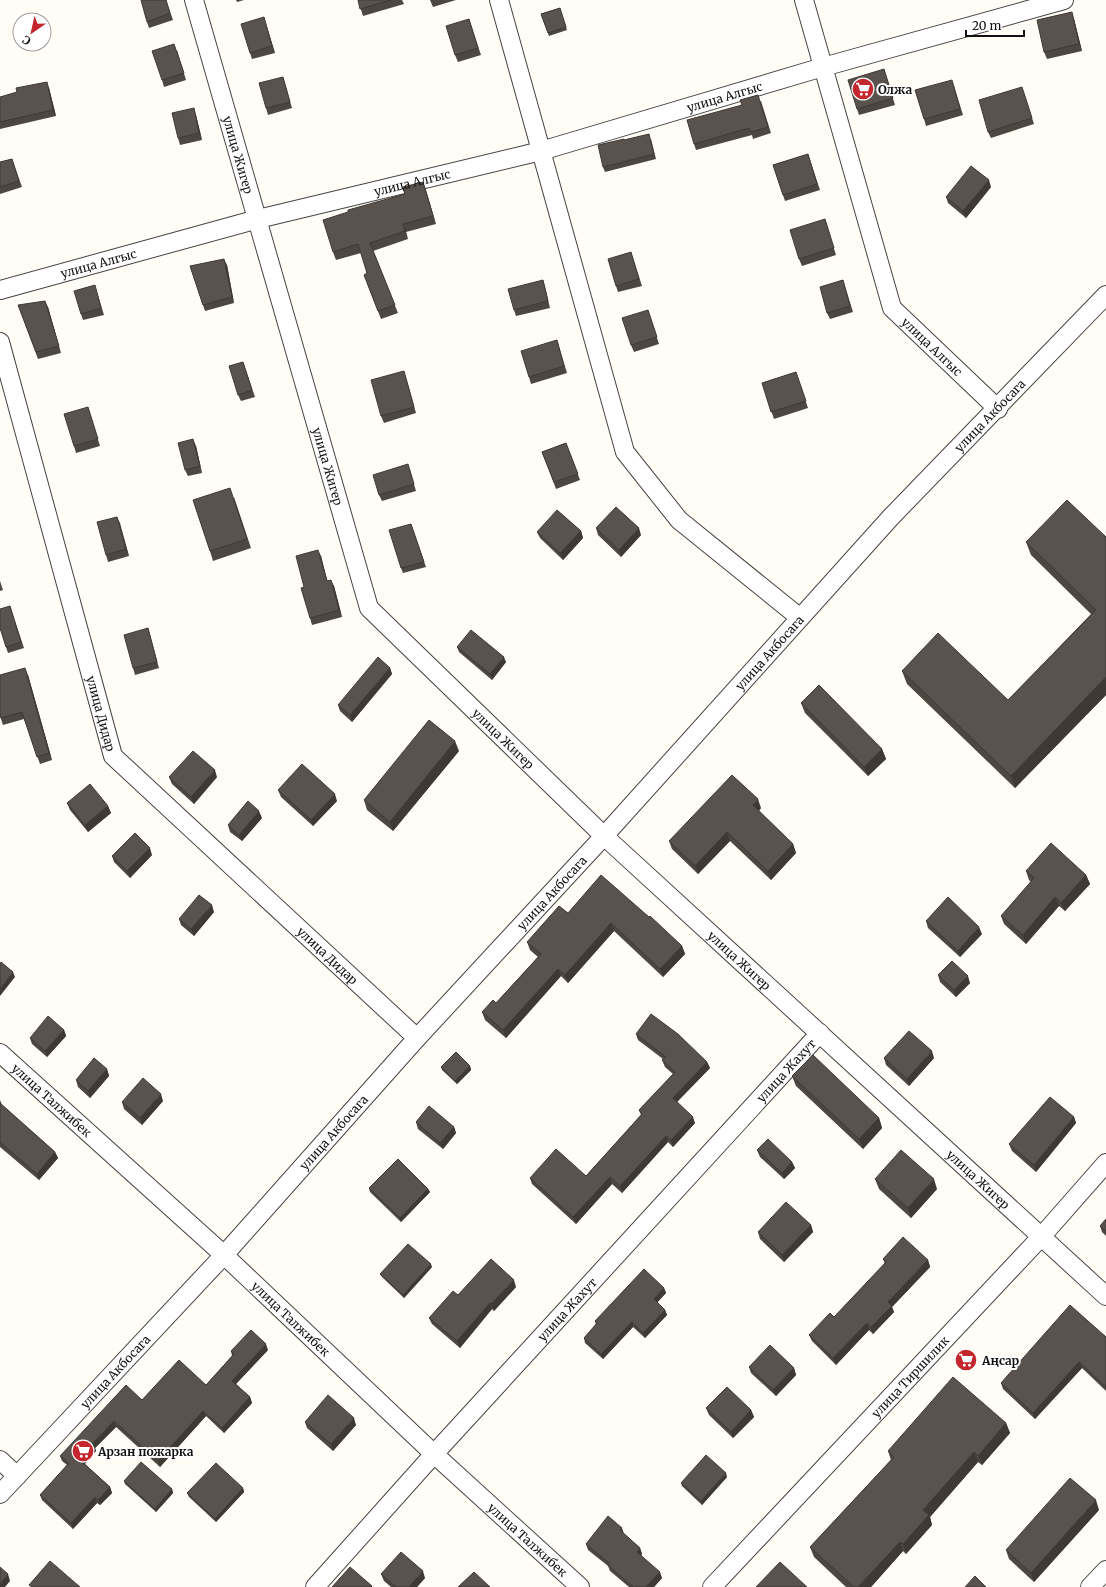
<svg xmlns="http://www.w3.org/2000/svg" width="1106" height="1587" viewBox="0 0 1106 1587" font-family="Merriweather,serif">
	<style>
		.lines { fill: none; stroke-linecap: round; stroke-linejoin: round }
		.street-casing { stroke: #444; stroke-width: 20 }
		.street { stroke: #fff; stroke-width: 18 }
		.wall { fill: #4d4742 }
		.shaded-wall { fill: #3f3936 }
		.building { fill: #5a524d; stroke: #3f3936 }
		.labels { text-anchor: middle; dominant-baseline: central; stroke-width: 4; stroke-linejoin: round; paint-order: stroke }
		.poi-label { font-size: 12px; font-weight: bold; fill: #111; stroke: #fff; text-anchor: start }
		.street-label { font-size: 12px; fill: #111; stroke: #fff }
	</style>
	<rect width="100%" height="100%" fill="#fffdf5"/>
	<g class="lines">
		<g class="street-casing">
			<g id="street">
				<path id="s1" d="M194 0 369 608 604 836 1106 1296"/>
				<path d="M499 0 625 452 679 520 799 617"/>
				<path id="s2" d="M804 0 892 308 998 409"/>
				<path id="s3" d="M0 290 258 219 541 151 823 67 1064 0"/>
				<path id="s4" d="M0 342 113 756 417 1038"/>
				<path id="s5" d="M0 1053 224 1255 434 1454 580 1587"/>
				<path d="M0 1460 17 1476"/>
				<path id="s6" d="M0 1494 224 1255 417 1038 604 836 891 517 1106 295"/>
				<path id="s7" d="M315 1587 434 1454 820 1033"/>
				<path id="s8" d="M712 1587 1041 1237 1106 1163"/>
				<path d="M1090 1587 1106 1570"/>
			</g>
		</g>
		<use href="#street" class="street"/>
	</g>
	<path class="wall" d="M166 0 173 20 149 28 147 22Z
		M236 0H244L237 2Z
		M358 0H402L404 4 363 16Z
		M430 0H456L433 7Z
		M560 8 567 30 549 36 541 14Z
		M469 19 481 55 458 62 455 55Z
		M1074 19 1082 51 1047 59 1044 52Z
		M266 24 275 53 252 59 250 53Z
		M177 50 186 80 164 87 162 80Z
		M884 69 895 105 859 115 857 109Z
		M283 77 292 108 268 115 266 108Z
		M954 86 963 115 926 126 924 119Z
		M49 88 56 116 0 129V97Z
		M1024 93 1034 124 991 138 988 132Z
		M761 101 771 133 753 139 752 135 696 150 694 144Z
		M196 115 202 140 180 145 178 138Z
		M651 139 656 159 605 172 603 167 624 140Z
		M808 154 820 190 785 201 773 165Z
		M12 159 22 187 0 194V162Z
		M423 182 436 224 406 232 408 239 373 251 398 313 381 319 367 283V273L361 253 336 260 333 252 348 212 405 194Z
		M991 187 966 218 948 203 946 197Z
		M825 219 836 255 802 266 799 259Z
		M631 252 642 286 618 292 616 286Z
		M227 265 234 303 205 311 190 266Z
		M543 280 545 287 550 308 516 316 514 310Z
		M843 280 853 312 830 319 827 313Z
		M97 292 104 315 83 320 81 314Z
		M18 305 48 307 61 353 38 359Z
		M648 310 659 344 634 352 631 345Z
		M557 340 567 373 531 384 529 377Z
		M243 362 255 397 241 401 238 395Z
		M796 372 808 408 774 419 762 383Z
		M406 378 416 413 384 423 381 416Z
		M88 407 100 446 76 453 74 446Z
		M566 443 580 480 556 489 542 452Z
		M196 446 202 473 188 476 185 470Z
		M410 471 416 491 382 501 379 495Z
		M234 497 251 548 213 561 210 551Z
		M117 517 129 556 108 562 106 555Z
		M411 524 426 567 403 573 401 568Z
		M596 528 641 535 621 557 598 535Z
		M581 531 583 538 563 560 540 538 537 532Z
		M1106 537V695L1015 788 907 684 902 671 1008 700 1091 614 1031 555 1026 542Z
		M321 556 327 581 334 586 342 617 312 625 310 618 304 587Z
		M0 581 3 590 0 591Z
		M10 606 24 648 8 653 6 647Z
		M148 628 159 668 135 675 133 668Z
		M457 647 506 662 492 680 459 652Z
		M390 668 392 674 352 722 340 711 338 705Z
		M28 675 52 760 40 764 24 719 3 725 0 716Z
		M801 703 882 749 886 759 868 776 805 713Z
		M459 751 393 831 367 810 364 800Z
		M169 777H217L194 804 172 784Z
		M278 790 337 801 313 826 281 797Z
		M67 803 108 806 111 813 88 832 70 810Z
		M761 808 759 811 793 844 796 853 771 880 730 841 698 874 672 849 669 841Z
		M262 818 242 841 230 832 228 825Z
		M152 855 130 878 114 862 112 856Z
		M1026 871 1086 875 1090 884 1065 911 1059 906 1026 944 1004 924 1001 916 1031 882 1029 880Z
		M214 912 194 936 181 925 179 919Z
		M568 913 649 917 682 946 685 954 663 977 614 931 568 983 561 976 506 1038 485 1020 482 1012 496 1003 538 957 530 950 527 942Z
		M926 921 982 934 960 957 928 928Z
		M938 975 970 983 956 997 940 982Z
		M64 1030 66 1036 47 1057 32 1044 30 1038Z
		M636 1034 707 1062 710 1068 677 1102 695 1123 673 1147 668 1142 622 1193 612 1184 576 1224 532 1184 530 1178 586 1176 641 1115 639 1110 673 1074 665 1067 662 1060 663 1059 638 1040Z
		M884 1058H934L909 1086 886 1065Z
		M470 1066 471 1070 457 1084 442 1070 441 1067Z
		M107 1069 109 1076 90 1098 78 1087 76 1080Z
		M792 1076 879 1118 882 1128 863 1149 796 1086Z
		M0 1100 2 1105 55 1152 58 1158 39 1180 0 1147Z
		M163 1101 142 1125 124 1109 122 1102Z
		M1074 1117 1076 1123 1036 1172 1012 1151 1009 1144Z
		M416 1122 454 1127 456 1133 443 1149 418 1129Z
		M757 1150 792 1162 795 1168 784 1179 760 1157Z
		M875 1179 937 1189 911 1218 879 1189Z
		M369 1188 428 1189 430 1192 401 1222 370 1192Z
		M1106 1219V1236L1102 1232 1100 1226Z
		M811 1225 813 1232 784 1262 760 1239 758 1232Z
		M883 1259 928 1260 930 1267 892 1307 894 1312 873 1334 869 1330 836 1365 812 1341 809 1335 834 1317 885 1264Z
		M432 1267 404 1298 382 1277 380 1274Z
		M516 1287 494 1311 492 1309 460 1348 432 1324 429 1318 458 1295Z
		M664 1288 666 1293 657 1302 665 1310 667 1315 645 1338 633 1327 603 1359 585 1343 584 1338 596 1325 595 1321Z
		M1106 1337V1391L1082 1368 1035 1419 1003 1389 1001 1383Z
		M268 1350 236 1384 250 1397 252 1403 224 1433 206 1416 160 1467 116 1427 95 1448 96 1451 85 1464 110 1487 112 1493 100 1505 97 1503 73 1529 42 1500 40 1495 67 1465 62 1461 60 1456 142 1400 206 1385 232 1356 231 1351Z
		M749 1367 794 1368 796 1375 776 1396 751 1373Z
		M706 1408 751 1410 754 1417 733 1438 709 1415Z
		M305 1422 356 1425 333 1451 307 1428Z
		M1006 1423 1010 1433 982 1465 978 1462 930 1517 932 1525 906 1554 903 1551 871 1587H846L814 1557 810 1547 891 1460 888 1451Z
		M727 1477 702 1505 682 1486 681 1483Z
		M124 1481 172 1489 173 1493 156 1512 125 1484Z
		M243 1488 244 1492 216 1522 189 1497 187 1493Z
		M1099 1510 1034 1582 1009 1559 1006 1550Z
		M624 1534 640 1548 642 1554 641 1555 662 1578 654 1587H629L610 1571 608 1566 588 1550 586 1544Z
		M381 1574 425 1578 417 1587H391L384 1581Z"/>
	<path class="shaded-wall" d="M1072 12 1074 19 1082 51 1079 44Z
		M264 17 266 24 275 53 272 46Z
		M47 82 49 88 56 116 53 110Z
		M194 108 196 115 202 140 199 133Z
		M989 180 991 187 966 218 963 211Z
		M423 182 426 190 436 224 433 216Z
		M403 224 406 232 408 239 405 231Z
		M224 259 227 265 234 303 232 297Z
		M45 301 48 307 61 353 59 346Z
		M193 439 196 446 202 473 200 466Z
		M117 517 120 523 129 556 126 549Z
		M639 528 641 535 621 557 619 550Z
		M581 531 583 538 563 560 560 553Z
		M318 550 321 556 329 587 327 581Z
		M331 580 334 586 342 617 339 610Z
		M504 657 506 662 492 680 490 674Z
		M25 668 28 675 52 760 49 753Z
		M390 668 392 674 352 722 350 715Z
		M1106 677V695L1015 788 1011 776Z
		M455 741 459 751 393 831 390 822Z
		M882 749 886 759 868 776 864 767Z
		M215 770 217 777 194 804 191 797Z
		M335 794 337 801 313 826 311 820Z
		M758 799 761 808 756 814 753 805Z
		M108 806 111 813 88 832 85 825Z
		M259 811 262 818 242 841 239 835Z
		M727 832 730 841 698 874 695 866Z
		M793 844 796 853 771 880 768 871Z
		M150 848 152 855 130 878 127 871Z
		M1086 875 1090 884 1065 911 1061 903Z
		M1055 897 1059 906 1026 944 1023 935Z
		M212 905 214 912 194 936 191 929Z
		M611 923 614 931 568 983 565 975Z
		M979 927 982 934 960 957 958 951Z
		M682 946 685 954 663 977 660 969Z
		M558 969 561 976 506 1038 503 1030Z
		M13 972 15 977 0 996V989Z
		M968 976 970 983 956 997 954 990Z
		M64 1030 66 1036 47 1057 45 1051Z
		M932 1051 934 1058 909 1086 907 1079Z
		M707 1062 710 1068 675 1104 673 1098Z
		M470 1066 471 1070 457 1084 455 1081Z
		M107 1069 109 1076 90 1098 88 1091Z
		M161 1094 163 1101 142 1125 140 1118Z
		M693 1117 695 1123 673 1147 671 1140Z
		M1074 1117 1076 1123 1036 1172 1034 1165Z
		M879 1118 882 1128 863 1149 859 1139Z
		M454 1127 456 1133 443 1149 440 1143Z
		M666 1136 668 1142 622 1193 620 1186Z
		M55 1152 58 1158 39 1180 37 1174Z
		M792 1162 795 1168 784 1179 782 1173Z
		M610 1177 612 1184 576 1224 573 1217Z
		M934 1179 937 1189 911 1218 908 1208Z
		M428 1189 430 1192 401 1222 400 1218Z
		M811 1225 813 1232 784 1262 782 1255Z
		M928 1260 930 1267 892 1307 894 1312 873 1334 871 1327 888 1302Z
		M431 1264 432 1267 404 1298 403 1295Z
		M514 1280 516 1287 494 1311 491 1304Z
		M664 1288 666 1293 656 1304 654 1299Z
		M490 1303 492 1309 460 1348 457 1341Z
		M665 1310 667 1315 645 1338 643 1333Z
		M632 1322 633 1327 603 1359 601 1354Z
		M867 1323 869 1330 836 1365 833 1358Z
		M266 1344 268 1350 234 1386 232 1381Z
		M1079 1362 1082 1368 1035 1419 1033 1413Z
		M794 1368 796 1375 776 1396 773 1390Z
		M250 1397 252 1403 224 1433 222 1428Z
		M751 1410 754 1417 733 1438 731 1432Z
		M203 1411 206 1416 160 1467 158 1461Z
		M354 1418 356 1425 333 1451 331 1444Z
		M114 1421 116 1427 95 1448 96 1451 83 1466 81 1461 92 1444Z
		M1006 1423 1010 1433 982 1465 978 1456Z
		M974 1452 978 1462 930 1517 932 1525 906 1554 903 1544 923 1510Z
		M726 1473 727 1477 702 1505 701 1501Z
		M110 1487 112 1493 100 1505 98 1500Z
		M243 1488 244 1492 216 1522 215 1519Z
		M172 1489 173 1493 156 1512 155 1509Z
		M95 1497 97 1503 73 1529 71 1523Z
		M1096 1500 1099 1510 1034 1582 1031 1573Z
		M622 1528 624 1534 620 1530Z
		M900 1542 903 1551 871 1587H858Z
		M640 1548 642 1554 639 1558 637 1552Z
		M423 1571 425 1578 417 1587H409Z
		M660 1572 662 1578 654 1587H646Z
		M8 1574 10 1581 5 1587H0V1584Z"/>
	<path class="building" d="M141 0H166L170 13 147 22Z
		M358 0H391L360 9Z
		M560 8 566 27 548 33 541 14Z
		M1072 12 1079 44 1044 52 1037 20Z
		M264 17 272 46 250 53 241 24Z
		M469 19 478 48 455 55 446 26Z
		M174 44 184 73 162 80 152 51Z
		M884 69 893 98 857 109 848 80Z
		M283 77 290 102 266 108 259 83Z
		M952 80 960 109 924 119 915 90Z
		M47 82 53 110 0 122V97L17 92 16 88Z
		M1022 87 1032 118 988 132 979 100Z
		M758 95 768 127 751 132 749 128 694 144 687 120 742 105 740 100Z
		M194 108 199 133 178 138 172 113Z
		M649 134 654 154 603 167 598 145 624 139V140Z
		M808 154 817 184 783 195 773 165Z
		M12 159 19 181 0 187V162Z
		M971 166 989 180 963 211 946 197Z
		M423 182 433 216 403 224 405 231 370 243 395 305 378 311 364 275 367 273 358 244 333 252 323 220 348 212V210L405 194 403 187Z
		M825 219 834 248 799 259 790 230Z
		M631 252 639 279 616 286 608 259Z
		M224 259 232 297 203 305 190 266Z
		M543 280 548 301 514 310 508 289Z
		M843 280 850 306 827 313 820 287Z
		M95 285 101 308 81 314 74 291Z
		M45 301 59 346 36 352 18 305Z
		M648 310 657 337 631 345 622 318Z
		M557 340 564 366 529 377 521 351Z
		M243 362 252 390 238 395 229 366Z
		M404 371 414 407 381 416 371 380Z
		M796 372 806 401 771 412 762 383Z
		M88 407 98 439 74 446 64 414Z
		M193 439 200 466 185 470 178 443Z
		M566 443 578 474 554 482 542 452Z
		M408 464 414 484 379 495 373 475Z
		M230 488 247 539 210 551 193 500Z
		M1067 500 1106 537V677L1011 776 902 671 938 633 1008 700 1096 610 1026 542Z
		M616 507 639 528 619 550 596 528Z
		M557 510 581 531 560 553 537 532Z
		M117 517 126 549 106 555 97 522Z
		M411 524 424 562 401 568 389 530Z
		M318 550 327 581 331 580 339 610 310 618 301 588 304 587 296 556Z
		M10 606 21 642 6 647 0 628V609Z
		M148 628 157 662 133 668 124 635Z
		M471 630 504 657 490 674 457 647Z
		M378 657 390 668 350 715 338 705Z
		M25 668 49 753 37 757 22 712 1 718 0 716V675Z
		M819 685 882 749 864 767 801 703Z
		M429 720 455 741 390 822 364 800Z
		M193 751 215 770 191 797 169 777Z
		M302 764 335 794 311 820 278 790Z
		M732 775 758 799 753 805 793 844 768 871 727 832 695 866 669 841Z
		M90 784 108 806 85 825 67 803Z
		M248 801 259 811 239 835 228 825Z
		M135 833 150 848 127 871 112 856Z
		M1051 843 1086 875 1061 903 1055 897 1023 935 1001 916 1034 878 1026 871Z
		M601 875 649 917 650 916 682 946 660 969 611 923 565 975 558 969 503 1030 482 1012 493 1000 496 1003 541 954 527 942 559 906 568 913Z
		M199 895 212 905 191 929 179 919Z
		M948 897 979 927 958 951 926 921Z
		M952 961 968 976 954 990 938 975Z
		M1 962 13 972 0 989V964Z
		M651 1014 678 1034 707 1062 673 1098 693 1117 671 1140 666 1136 620 1186 610 1177 573 1217 530 1178 556 1149 586 1176 642 1114 639 1110 675 1072 662 1060 666 1057 636 1034Z
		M48 1016 64 1030 45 1051 30 1038Z
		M909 1031 932 1051 907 1079 884 1058Z
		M456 1052 470 1066 455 1081 441 1067Z
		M813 1055 879 1118 859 1139 792 1076Z
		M94 1058 107 1069 88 1091 76 1080Z
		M143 1078 161 1094 140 1118 122 1102Z
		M1050 1097 1074 1117 1034 1165 1009 1144Z
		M0 1103 55 1152 37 1174 0 1142Z
		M429 1106 454 1127 440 1143 416 1122Z
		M768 1139 792 1162 782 1173 757 1150Z
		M901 1150 934 1179 908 1208 875 1179Z
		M398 1159 428 1189 400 1218 369 1188Z
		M786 1202 811 1225 782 1255 758 1232Z
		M1106 1219V1231L1100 1226Z
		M903 1237 928 1260 888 1302 892 1306 871 1327 867 1323 833 1358 809 1335 830 1313 834 1317 886 1262 883 1259Z
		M408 1244 431 1264 403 1295 380 1274Z
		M491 1259 514 1280 491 1304 490 1303 457 1341 429 1318 453 1291 458 1295Z
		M644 1269 664 1288 654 1299 665 1310 643 1333 632 1322 601 1354 584 1338 597 1323 595 1321Z
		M1070 1305 1106 1337V1387L1079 1362 1033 1413 1001 1383Z
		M251 1330 266 1344 232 1381 250 1397 222 1428 203 1411 158 1461 114 1421 92 1444 94 1446 81 1461 110 1487 98 1500 95 1497 71 1523 40 1495 69 1463 60 1456 126 1385 142 1400 179 1360 206 1385 234 1354 231 1351Z
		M770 1345 794 1368 773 1390 749 1367Z
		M953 1377 1006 1423 978 1456 974 1452 923 1510 929 1515 903 1544 900 1542 858 1587H854L810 1547 894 1457 888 1451Z
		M727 1387 751 1410 731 1432 706 1408Z
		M328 1395 354 1418 331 1444 305 1422Z
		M706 1455 726 1473 701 1501 681 1483Z
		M141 1462 172 1489 155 1509 124 1481Z
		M216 1463 243 1488 215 1519 187 1493Z
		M1070 1478 1096 1500 1031 1573 1006 1550Z
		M608 1516 622 1528 620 1530 640 1548 637 1552 660 1572 646 1587H633L608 1565 609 1563 586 1544Z
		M401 1552 423 1571 409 1587H396L381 1574Z
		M50 1561 80 1587H32L29 1585Z
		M780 1562 807 1587H756Z
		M0 1567 8 1574 0 1584Z
		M350 1567 372 1586 371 1587H332Z
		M474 1572 490 1587H458Z
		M975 1576 986 1587H965Z"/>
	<defs>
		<g id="supermarket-disc" transform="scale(1.15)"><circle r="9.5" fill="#c4262e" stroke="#fff"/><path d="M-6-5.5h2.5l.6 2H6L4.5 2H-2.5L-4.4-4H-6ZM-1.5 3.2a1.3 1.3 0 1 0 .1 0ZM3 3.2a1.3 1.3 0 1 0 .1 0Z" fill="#fff"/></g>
	</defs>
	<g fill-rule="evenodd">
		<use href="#supermarket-disc" x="863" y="89"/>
		<use href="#supermarket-disc" x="966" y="1360"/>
		<use href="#supermarket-disc" x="83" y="1451"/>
	</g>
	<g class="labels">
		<g class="poi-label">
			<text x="878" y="89">Олжа</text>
			<text x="982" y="1360">Аңсар</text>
			<text x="98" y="1451">Арзан пожарка</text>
		</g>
		<g class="street-label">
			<text stroke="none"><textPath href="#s3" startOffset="750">улица Алгыс</textPath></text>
			<text stroke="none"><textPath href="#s1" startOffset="161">улица Жигер</textPath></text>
			<text stroke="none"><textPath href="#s3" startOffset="426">улица Алгыс</textPath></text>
			<text stroke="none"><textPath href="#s3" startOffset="102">улица Алгыс</textPath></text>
			<text stroke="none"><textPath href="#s2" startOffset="376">улица Алгыс</textPath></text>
			<text stroke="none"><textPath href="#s6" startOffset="1464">улица Акбосага</textPath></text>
			<text stroke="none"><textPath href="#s1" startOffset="485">улица Жигер</textPath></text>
			<text stroke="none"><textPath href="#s6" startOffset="1140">улица Акбосага</textPath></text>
			<text stroke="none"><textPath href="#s4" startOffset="385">улица Дидар</textPath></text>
			<text stroke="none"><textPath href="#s1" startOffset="820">улица Жигер</textPath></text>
			<text stroke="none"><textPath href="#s6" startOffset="816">улица Акбосага</textPath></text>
			<text stroke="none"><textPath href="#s4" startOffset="722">улица Дидар</textPath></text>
			<text stroke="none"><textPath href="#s1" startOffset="1144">улица Жигер</textPath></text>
			<text stroke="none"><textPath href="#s7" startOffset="699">улица Жахут</textPath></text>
			<text stroke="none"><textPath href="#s5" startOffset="70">улица Талжибек</textPath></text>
			<text stroke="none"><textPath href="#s6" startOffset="492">улица Акбосага</textPath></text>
			<text stroke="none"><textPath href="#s1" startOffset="1468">улица Жигер</textPath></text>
			<text stroke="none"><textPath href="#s7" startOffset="375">улица Жахут</textPath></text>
			<text stroke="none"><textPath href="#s5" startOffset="394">улица Талжибек</textPath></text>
			<text stroke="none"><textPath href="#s6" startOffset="168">улица Акбосага</textPath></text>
			<text stroke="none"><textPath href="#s8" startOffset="289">улица Тиршилик</textPath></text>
			<text stroke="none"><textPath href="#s5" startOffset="718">улица Талжибек</textPath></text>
		</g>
	</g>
	<g transform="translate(32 32) rotate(214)"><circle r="19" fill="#ffffff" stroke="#a0a0a0"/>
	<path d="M0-3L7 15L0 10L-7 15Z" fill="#c4262e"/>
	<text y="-6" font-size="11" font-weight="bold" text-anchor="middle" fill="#111111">С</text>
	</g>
	<path d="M966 30v6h58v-6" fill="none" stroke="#111111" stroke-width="2"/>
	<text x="972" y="30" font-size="12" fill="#111111" stroke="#ffffff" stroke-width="3" paint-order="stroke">20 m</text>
</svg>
